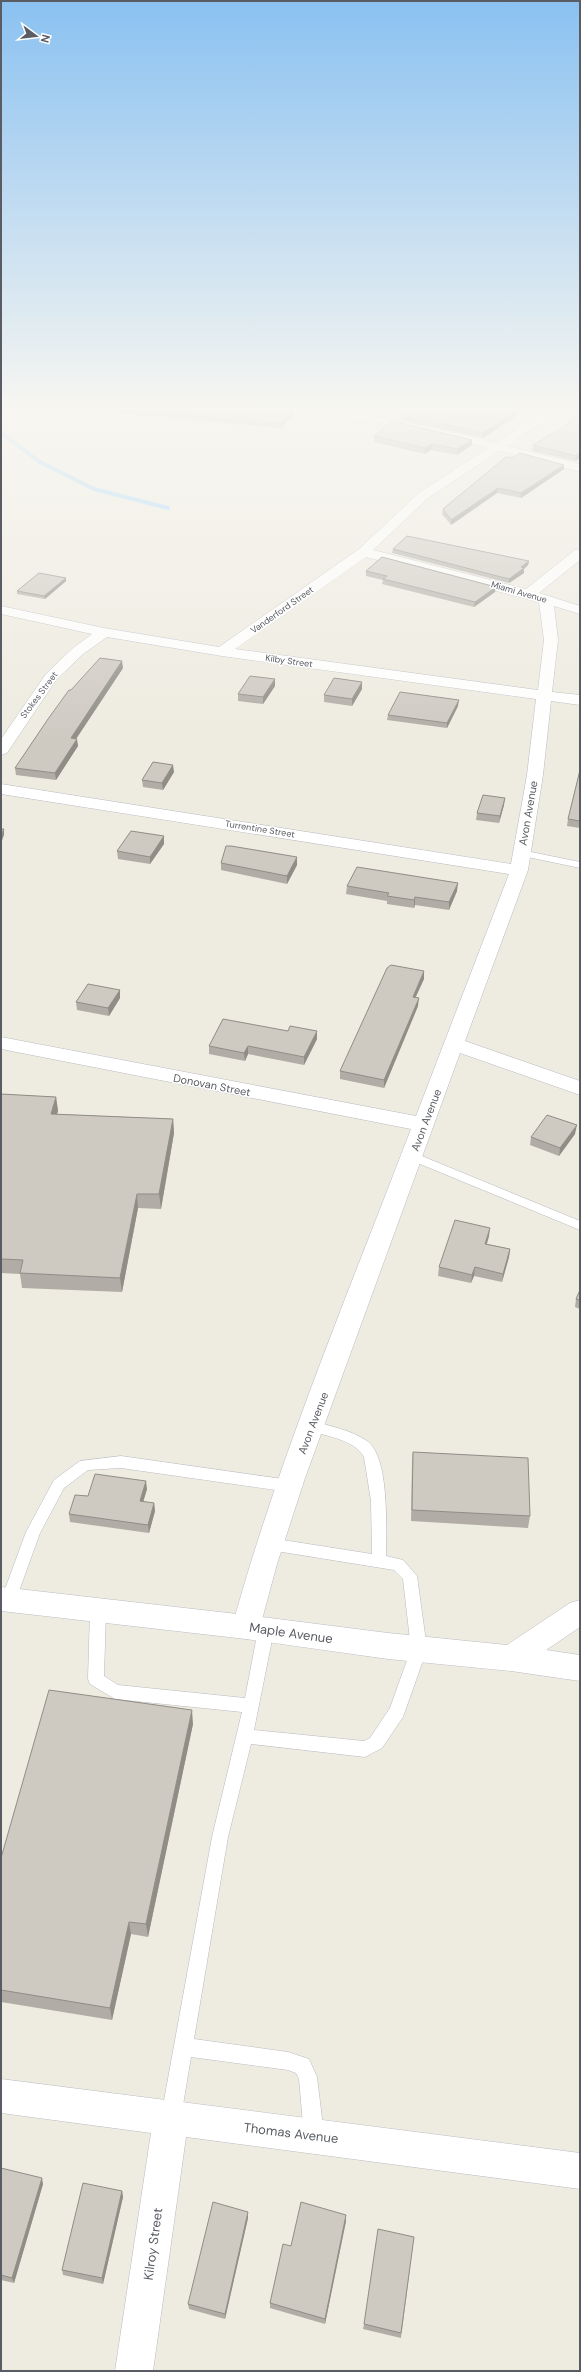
<svg xmlns="http://www.w3.org/2000/svg" width="581" height="2372" viewBox="0 0 581 2372" font-family="'DM Sans',sans-serif">
	<style>
		.lines { fill: none; stroke-linecap: round; stroke-linejoin: round }
		.stream { stroke: #9ed5ff; stroke-width: 4 }
		.lane-casing { stroke: #b8bbc1; stroke-width: 1 }
		.street-casing { stroke: #b8bbc1; stroke-width: 1 }
		.secondary-casing { stroke: #b9bdc4; stroke-width: 1 }
		.lane { fill: #fff; fill-rule: evenodd }
		.street { fill: #fff; fill-rule: evenodd }
		.secondary { fill: #fff; fill-rule: evenodd }
		.wall { fill: #b1ada6 }
		.shaded-wall { fill: #908d87 }
		.building { fill: #cec9c1; stroke: #908d87 }
		.labels { text-anchor: middle; dominant-baseline: central; stroke-width: 3; stroke-linejoin: round; paint-order: stroke }
		.far-street-label { font-size: 9px; fill: #595d63; stroke: #fff }
		.street-label { font-size: 11px; fill: #595d63; stroke: #fff }
		.near-street-label { font-size: 13px; fill: #595d63; stroke: #fff }
	</style>
	<rect width="100%" height="100%" fill="#eeebe0"/>
	<g class="lines">
		<path class="stream" d="M1 433 40 462 94 489 168 508"/>
		<g class="lane-casing">
			<path id="lane" d="M521 850 580 862V868L518 855V851Z
				M412 1152 580 1221V1230L408 1159 406 1156 408 1153Z
				M312 1421C330 1426 351 1430 367 1441 390 1457 386 1530 386 1556L403 1560 417 1576 427 1649 403 1717 382 1748 365 1757 251 1744 228 1837 194 2039 288 2052 309 2059 317 2077 324 2135 321 2142 314 2145 307 2142 304 2135 299 2079 296 2073 288 2070 191 2057 181 2117 178 2124 171 2127 164 2124 161 2117 212 1837 242 1712 115 1699 90 1684 88 1679 90 1611 93 1606 98 1604 103 1606 106 1611 104 1676 118 1685 245 1698 258 1630 261 1625 266 1623 271 1625 274 1630 254 1730 364 1741 370 1738 390 1708 411 1649 403 1579 394 1570 270 1550 265 1548 263 1544 265 1540 270 1538 372 1554 371 1501 364 1457C354 1439 325 1436 307 1430L305 1426 307 1422Z
				M121 1456 290 1480 295 1482 297 1486 295 1490 290 1492 121 1468 88 1470 64 1488 40 1533 14 1605 9 1607 4 1605 1 1600 26 1532 54 1480 80 1461Z"/>
		</g>
		<g class="street-casing">
			<path id="street" d="M287 410C359 410 426 425 496 443L546 410H559L507 446 580 464V472L499 451 428 498 373 550 526 589 575 550 580 549V560L539 593 580 606V614L554 606 558 640 552 692 580 695V705L551 701 543 775 528 870 465 1041 580 1081V1095L460 1053 305 1478 277 1564 260 1627 256 1636 246 1639 236 1636 232 1627C279 1457 348 1294 411 1129L1 1049V1037L416 1116 509 874 1 794V784L511 864 527 775 536 699 222 656 107 637 83 654 56 680 7 753 1 755V739L46 674 73 648 92 634 1 614V606L104 628 219 647 359 549 420 492 488 448 423 431 367 421 292 413ZM366 557 539 602 544 640 538 690 235 649Z
				M1 2079 580 2153V2189L186 2137 153 2371H115L151 2133 1 2113Z"/>
		</g>
		<g class="secondary-casing">
			<path id="secondary" d="M1 1587 246 1615 388 1633 507 1645 570 1603 580 1600V1627L546 1650 580 1655V1681L511 1671 388 1659 246 1639 1 1611Z"/>
		</g>
		<use href="#lane" class="lane"/>
		<use href="#street" class="street"/>
		<use href="#secondary" class="secondary"/>
	</g>
	<path class="wall" d="M115 410H293V415L281 428 115 413Z
		M407 410H522L512 419 483 438 401 420V415Z
		M580 413V458L575 461 532 451 533 445 565 426V425Z
		M374 436 472 440V445L457 455 431 450 425 454 374 442Z
		M512 458 564 465V469L521 498 497 493 451 525 442 514 443 509Z
		M393 549 529 561 528 565 524 569V573L509 583 392 553Z
		M366 571 496 587 495 592 474 607 382 584 383 580 366 576Z
		M66 578V581L45 599 17 594V591Z
		M123 668 76 739 78 746 56 780 16 775 15 768 71 690Z
		M275 679V686L263 704 238 701V694Z
		M362 682V689L352 706 324 702V695Z
		M458 706 447 728 387 720 388 715Z
		M580 770V828L567 826 568 819Z
		M174 772 163 790 143 787 142 780Z
		M504 805 499 823 476 820 477 813Z
		M164 836V844L150 864 118 859 117 851Z
		M221 863 297 865 287 884 221 870Z
		M347 886 457 891 449 910 415 905 414 908 387 904V901L346 894Z
		M424 979 416 997 418 1006 384 1088 340 1079V1071Z
		M120 990V998L109 1016 77 1010 76 1002Z
		M288 1031 317 1039 304 1065 248 1054 245 1061 209 1054V1046Z
		M1 1094 56 1097 58 1111 57 1114 173 1119 174 1133 161 1209 138 1208 122 1292 22 1288 20 1274 1 1273Z
		M575 1134 559 1156 530 1145 531 1137Z
		M489 1236 487 1244 510 1249 509 1257 502 1282 474 1276 471 1283 438 1276 439 1267Z
		M580 1290V1309L575 1307 576 1299Z
		M413 1452 530 1516 528 1528 411 1521 412 1463Z
		M147 1489 143 1502 154 1503 155 1511 149 1533 70 1522 69 1514 88 1496Z
		M193 1724 148 1937 131 1934 112 2020 1 2002V1858Z
		M1 2168 43 2184 14 2283 1 2280Z
		M122 2191 123 2197 103 2284 63 2275 62 2270Z
		M248 2218 225 2319 189 2309 188 2304Z
		M346 2221 325 2324 270 2308V2303L291 2246Z
		M414 2237 401 2338 363 2329 364 2324Z"/>
	<path class="shaded-wall" d="M293 410V415L281 428V424Z
		M517 410H522L512 419 483 438V433Z
		M472 440V445L457 455V449Z
		M432 444 431 450 425 454V448Z
		M580 453V458L575 461 576 456Z
		M564 465V469L521 498V493Z
		M498 488 497 493 451 525V520Z
		M529 561 528 565 524 569V573L509 583V579L521 567Z
		M66 578V581L45 599 44 596Z
		M496 587 495 592 474 607 475 602Z
		M122 661 123 668 72 745 71 738Z
		M275 679V686L263 704V697Z
		M362 682V689L352 706V699Z
		M459 700 458 706 447 728V723Z
		M77 739 78 746 56 780 55 773Z
		M173 765 174 772 163 790 162 783Z
		M505 798 504 805 499 823 500 816Z
		M4 829V835L1 843V835Z
		M164 836V844L150 864V857Z
		M297 857V865L287 884V876Z
		M458 883 457 891 449 910V902Z
		M415 897V905L414 908V900Z
		M424 971V979L412 1004 413 997Z
		M120 990V998L109 1016 108 1008Z
		M419 998 418 1006 384 1088V1080Z
		M317 1031V1039L304 1065V1057Z
		M248 1046V1054L245 1061 244 1053Z
		M56 1097 58 1111 53 1128 51 1114Z
		M173 1119 174 1133 161 1209 159 1194Z
		M577 1125 575 1134 559 1156 560 1148Z
		M137 1194 138 1208 122 1292 120 1278Z
		M490 1228 489 1236 484 1252 485 1244Z
		M510 1249 509 1257 502 1282 503 1274Z
		M475 1267 474 1276 471 1283 472 1275Z
		M146 1481 147 1489 141 1509 140 1501Z
		M154 1503 155 1511 149 1533 148 1525Z
		M192 1710 193 1724 148 1937 146 1924Z
		M129 1922 131 1934 112 2020 110 2008Z
		M42 2178 43 2184 14 2283 12 2278Z
		M122 2191 123 2197 103 2284 102 2278Z
		M248 2212V2218L225 2319V2314Z
		M346 2215V2221L325 2324V2319Z"/>
	<path class="building" d="M136 410H293L281 424Z
		M407 410H517L512 414 483 433 401 415Z
		M580 413V453L576 456 533 445 567 425H565Z
		M392 421 472 440 457 449 432 444 425 448 374 436Z
		M520 453 564 465 521 493 498 488 451 520 443 509 506 457 512 458Z
		M407 536 529 561 521 567 524 568 509 579 393 549Z
		M382 557 496 587 475 602 383 579 387 576 366 571Z
		M39 573 66 578 44 596 17 591Z
		M100 658 122 661 71 738 77 739 55 773 15 768 48 719 69 690H71Z
		M250 676 275 679 263 697 238 694Z
		M334 678 362 682 352 699 324 695Z
		M400 692 459 700 447 723 388 715Z
		M153 762 173 765 162 783 142 780Z
		M580 770V821L568 819Z
		M483 795 505 798 500 816 477 813Z
		M1 829H4L1 835Z
		M131 831 164 836 150 857 117 851Z
		M226 846H231L297 857 287 876 221 863Z
		M357 867 458 883 449 902 415 897 414 900 387 896 389 893 347 886Z
		M391 965 424 971 413 997 419 998 384 1080 340 1071 387 968Z
		M88 984 120 990 108 1008 76 1002Z
		M223 1019 288 1031 290 1026 317 1031 304 1057 248 1046 244 1053 209 1046Z
		M1 1094 56 1097 51 1114 173 1119 159 1194H137L120 1278 20 1273 23 1260 1 1259Z
		M547 1115 577 1125 560 1148 531 1137Z
		M455 1220 490 1228 485 1244 510 1249 503 1274 475 1267 472 1275 439 1267Z
		M580 1290V1300L576 1299Z
		M413 1452 528 1458 530 1516 412 1510Z
		M95 1474 146 1481 140 1501 154 1503 148 1525 69 1514 75 1495 88 1496Z
		M49 1690 192 1710 146 1924 129 1922 110 2008 1 1990V1858Z
		M1 2168 42 2178 12 2278 1 2275Z
		M83 2183 122 2191 102 2278 62 2270Z
		M213 2202 248 2212 225 2314 188 2304Z
		M301 2202 346 2215 325 2319 270 2303 283 2244 291 2246Z
		M378 2229 414 2237 401 2333 364 2324Z"/>
	<linearGradient id="sky" x2="0" y2="1"><stop stop-color="#8ac1f1"/><stop offset="0.55" stop-color="#f7f6f1"/><stop offset="1" stop-color="#f7f6f1" stop-opacity="0"/></linearGradient>
	<rect width="581" height="742" fill="url(#sky)"/>
	<g class="labels">
		<g class="far-street-label">
			<text transform="translate(519 592) rotate(16)">Miami Avenue</text>
			<text transform="translate(282 610) rotate(-35)">Vanderford Street</text>
			<text transform="translate(289 661) rotate(8)">Kilby Street</text>
			<text transform="translate(39 695) rotate(-53)">Stokes Street</text>
			<text transform="translate(260 829) rotate(9)">Turrentine Street</text>
		</g>
		<g class="street-label">
			<text transform="translate(528 813) rotate(-80)">Avon Avenue</text>
			<text transform="translate(212 1085) rotate(11)">Donovan Street</text>
			<text transform="translate(426 1120) rotate(-69)">Avon Avenue</text>
			<text transform="translate(313 1423) rotate(-69)">Avon Avenue</text>
		</g>
		<g class="near-street-label">
			<text transform="translate(291 1633) rotate(8)">Maple Avenue</text>
			<text transform="translate(291 2133) rotate(7)">Thomas Avenue</text>
			<text transform="translate(153 2244) rotate(-82)">Kilroy Street</text>
		</g>
	</g>
	<rect width="581" height="2372" fill="none" stroke="#595d63" stroke-width="4"/>
	<g transform="translate(36 36) rotate(105)" stroke="#ffffff" stroke-width="3" paint-order="stroke">
	<path d="M0-3L7 15L0 10L-7 15Z" fill="#595d63"/>
	<text y="-6" font-size="11" font-weight="bold" text-anchor="middle" fill="#595d63">N</text>
	</g>
</svg>
